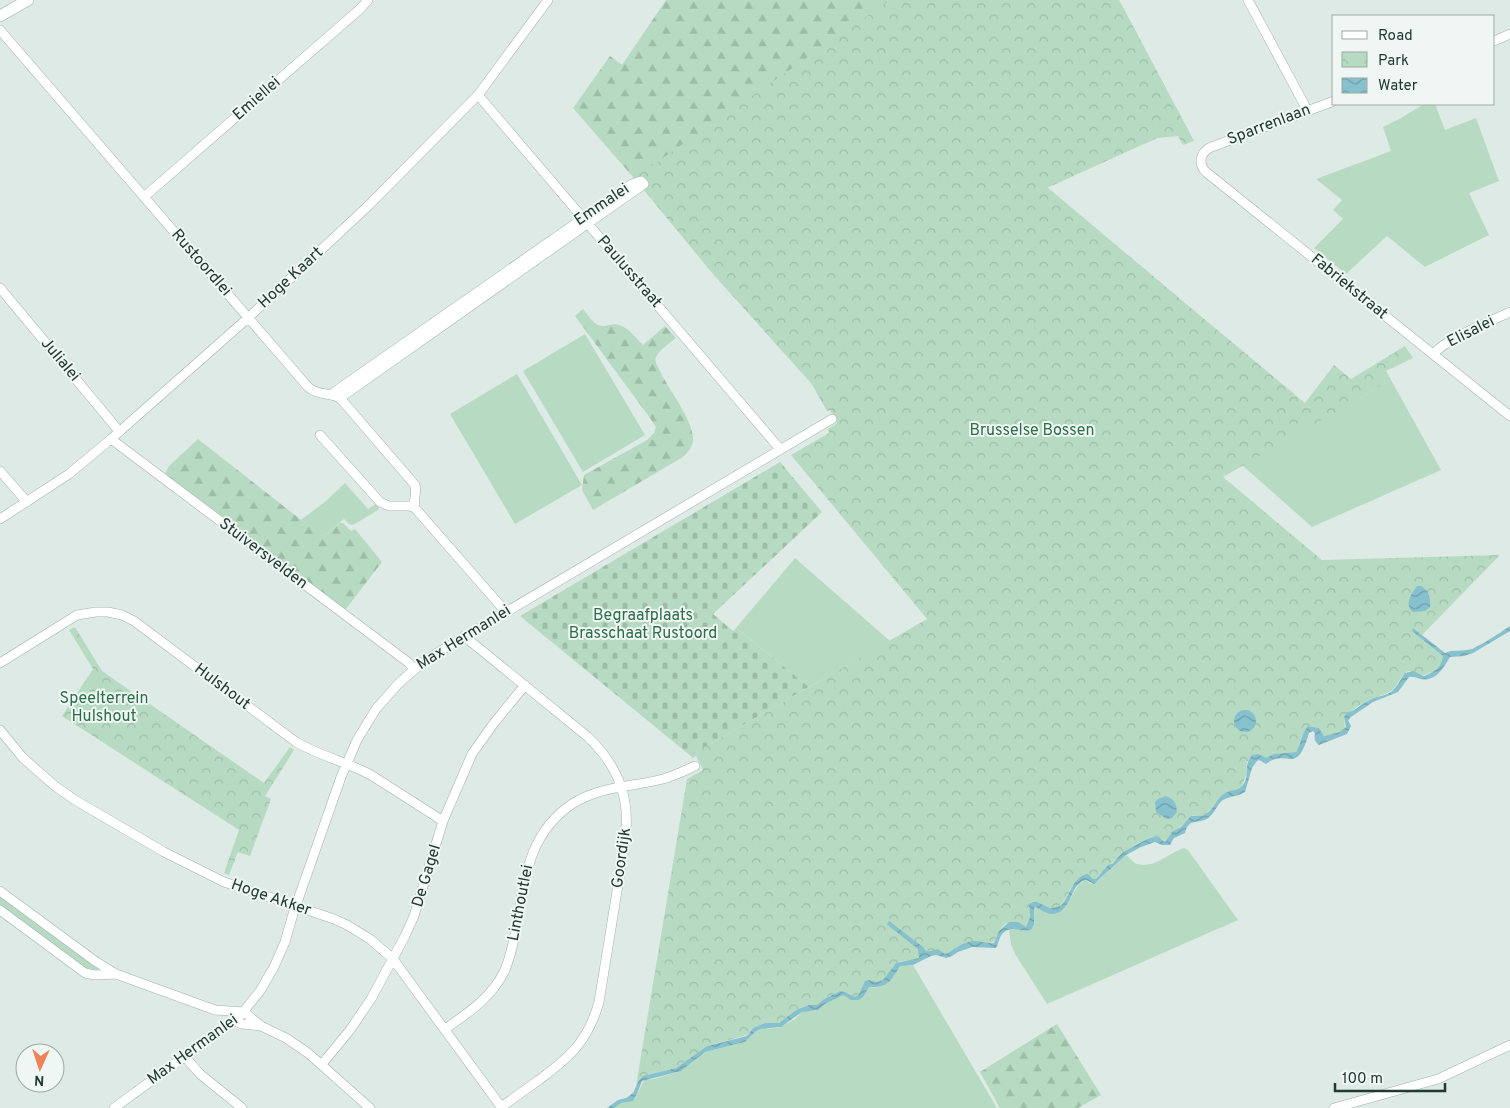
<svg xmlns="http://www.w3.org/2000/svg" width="1510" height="1108" viewBox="0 0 1510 1108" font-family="Overpass,sans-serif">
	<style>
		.grass { fill: #b7dbc2 }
		.forest { fill: url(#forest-firs) }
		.cemetery { fill: url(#cemetery-stones) }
		.park { fill: url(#park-crowns) }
		.water { fill: url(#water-waves) }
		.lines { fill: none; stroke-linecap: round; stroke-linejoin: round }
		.minor-casing { stroke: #a1b1ac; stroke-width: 10 }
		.tertiary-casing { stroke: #a1b1ac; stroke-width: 12 }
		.minor { stroke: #fff; stroke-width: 9 }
		.tertiary { stroke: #fff; stroke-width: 11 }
		.labels { text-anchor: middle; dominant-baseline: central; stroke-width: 4; stroke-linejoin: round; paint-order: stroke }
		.street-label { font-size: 16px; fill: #203933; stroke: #eff6f3 }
		.park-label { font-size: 16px; fill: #2c6e48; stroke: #eff6f3 }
	</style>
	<defs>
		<pattern id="forest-firs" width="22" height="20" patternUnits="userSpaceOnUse" patternTransform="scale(1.25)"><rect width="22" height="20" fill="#b7dbc2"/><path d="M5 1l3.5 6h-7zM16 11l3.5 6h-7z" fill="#9dbda7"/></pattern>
		<pattern id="cemetery-stones" width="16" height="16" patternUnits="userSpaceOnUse" patternTransform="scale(1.25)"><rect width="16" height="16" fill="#b7dbc2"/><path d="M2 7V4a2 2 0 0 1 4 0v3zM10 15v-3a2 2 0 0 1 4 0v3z" fill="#9dbda7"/></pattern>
		<pattern id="park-crowns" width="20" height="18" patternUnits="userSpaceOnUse" patternTransform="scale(1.25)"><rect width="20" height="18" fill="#b7dbc2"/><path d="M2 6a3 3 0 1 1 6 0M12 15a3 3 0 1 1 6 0" fill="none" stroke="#9dbda7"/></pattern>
		<pattern id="water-waves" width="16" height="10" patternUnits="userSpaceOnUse" patternTransform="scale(1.25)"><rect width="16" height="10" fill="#87c1ce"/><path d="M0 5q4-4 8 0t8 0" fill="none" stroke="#6e9ea8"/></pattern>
	</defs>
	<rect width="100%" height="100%" fill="#deeae5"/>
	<path class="grass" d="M1424 104H1435L1445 130 1476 118 1499 181 1469 193 1489 235 1425 267 1387 236 1346 274 1314 248 1343 219 1333 210 1342 200 1316 179 1391 151 1383 127 1401 118Z
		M585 334 645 435 583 472 523 371Z
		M517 374 582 485 515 524 450 414Z
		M1391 380 1441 470 1312 527 1242 465Z
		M345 483 368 509 376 504 379 508 378 510 353 525 349 524 344 519 323 537 301 520 326 501Z
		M795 558 890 641 809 687 736 628Z
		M1184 848 1188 850 1238 920 1047 1004 1015 954 1011 944 1009 930C1017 927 1023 933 1031 930L1034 925V909L1035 907 1047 913 1064 909 1079 884 1086 880 1091 884 1099 880 1126 855C1129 857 1132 861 1135 863 1152 871 1170 852 1184 848Z
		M0 896 98 968 99 971 90 972 0 908Z
		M913 965 997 1108H614L621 1103 635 1099 644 1080 654 1079 681 1071 705 1052 745 1042 755 1032 760 1029 778 1028 795 1019 802 1012 805 1011H815L825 1004 843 994 847 998 864 996 869 987C886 989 892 980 900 966Z"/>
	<path class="forest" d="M666 0H1119L1189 132 1178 135 1157 138 1047 187 1179 298 832 414 830 410 827 411 812 384 714 275 633 177 573 108 610 56 622 65Z
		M583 309C588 315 595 327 603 326 609 326 613 323 619 325 629 328 636 338 643 345L665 326 676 338C670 343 659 350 656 357 654 362 658 367 660 371 668 389 695 422 693 441 692 448 688 452 683 457L593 510 582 490 584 475 647 440 654 433 656 427 650 418 575 316Z
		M198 439 323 537 340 523H343L351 531 355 529 382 562 345 610 165 474 169 466Z
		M1057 1024 1101 1095 1078 1108H1000L980 1072Z"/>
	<path class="cemetery" d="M780 462 822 512 713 614 733 631 736 628 809 687 693 754 692 757 520 616Z"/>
	<path class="park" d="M890 0H1119L1194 141 1183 145 1178 136 1157 138 1047 188 1305 403 1334 365 1351 379 1405 346 1413 358 1386 371 1391 380 1223 477 1322 560 1500 555 1422 635 1414 629 1412 630 1443 656C1442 667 1434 672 1424 675 1420 675 1414 671 1409 671 1403 672 1398 684 1394 688 1387 696 1378 695 1370 700 1361 704 1350 711 1344 718L1345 728 1340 732 1324 736 1319 728 1308 726C1301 733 1302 743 1296 752L1272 755 1266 758 1252 755 1247 762 1246 775 1242 786 1234 791 1223 794 1206 814 1201 816 1193 815C1183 826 1173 831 1165 842L1157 836C1131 842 1114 861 1096 879H1093L1090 876 1073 885 1061 906 1050 908 1037 902 1029 905 1030 917 1027 926 1025 927C1005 915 1002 926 994 942L986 944 968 942 948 954H944L940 950C931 953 922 957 913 960 908 961 901 960 897 963 886 970 889 987 869 980L864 983 858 996 854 997 847 993 840 991 824 999 817 1005H809L796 1010 779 1023H765L753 1028 747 1035 707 1046 676 1068 643 1076 639 1080 636 1086 687 779 703 770 696 756 692 758 693 754 927 619 791 455 829 433 828 429 837 423 830 410 827 411 812 384 714 275 634 178Z
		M75 627 102 671 264 783 290 747 294 750 265 796 271 799 250 856 238 852 229 875 224 873 239 830 62 716 93 669 69 630Z"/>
	<path class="water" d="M1417 586H1421C1429 590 1431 598 1430 607L1425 611 1413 612C1404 605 1411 594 1417 586Z
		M1510 626V631L1473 653 1464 656 1450 657C1444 667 1436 682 1421 679 1416 678 1414 676 1409 677L1398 692 1373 702 1351 717 1348 720 1351 726 1347 734 1319 745C1314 741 1314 738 1315 733L1313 731 1309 733C1296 778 1287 747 1266 764L1259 760 1257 761 1252 768 1245 792C1239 796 1230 796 1223 800 1217 804 1215 813 1208 818 1198 825 1189 817 1185 833L1174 838 1170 845H1162L1155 842 1141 847 1126 855 1094 884 1086 880C1068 884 1073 915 1050 914 1045 913 1040 909 1035 907L1034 909V925L1031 930C1021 933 1012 925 1003 933 999 937 999 943 996 948L972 947 958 952 952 956 946 958 936 955 931 956 913 965 900 966C891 981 888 988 869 987L864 996 859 1000H851L843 995 825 1004 818 1010 802 1012 781 1027 760 1029 755 1032 745 1042 705 1052 681 1071 642 1081 637 1094 633 1101 621 1103 614 1108H607L618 1100 626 1098 633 1093 639 1080 643 1076 676 1068 707 1046 747 1036 753 1028 765 1023H779L796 1010 809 1005H817L824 999 840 991 845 992 854 997 858 996 865 981 869 980 877 982 883 980 896 963 919 958 918 949 889 926 887 924 889 921 923 947 927 952 938 949 945 954C953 951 960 944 968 942 977 939 985 944 994 943L999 931 1009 922H1018L1026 927 1030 917 1029 905 1033 902H1037L1050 908 1061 906C1070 896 1073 876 1088 874L1093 879H1096L1108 865 1112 864 1123 852 1147 839 1157 836 1165 842 1172 832 1181 827 1191 816C1196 815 1202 817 1206 814 1213 809 1216 801 1222 795 1228 790 1237 792 1243 785 1250 776 1243 765 1252 755L1258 754 1266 758 1274 754 1296 752C1302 743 1301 733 1308 726L1319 728 1324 736 1340 732 1346 727 1344 717 1347 712C1355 712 1361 704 1368 701 1375 696 1384 697 1391 692 1397 687 1401 679 1405 673L1413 671 1424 676C1434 672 1442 667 1443 656L1412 631 1413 628 1445 653C1453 649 1463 652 1472 649 1485 643 1498 634 1510 626Z
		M1234 721a11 11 0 1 1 22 0a11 11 0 1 1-22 0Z
		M1166 796C1175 800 1176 803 1177 812L1172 818 1167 819 1156 812 1155 802 1158 799Z"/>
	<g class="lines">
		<g class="minor-casing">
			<path id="minor" d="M1248 0 1304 104 1307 111
				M0 30 308 387C318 396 329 392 340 398L415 485C417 493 413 501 415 508L505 611
				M1494 41 1510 34
				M478 95 780 449
				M1334 101 1209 148C1200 154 1198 164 1206 172L1510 416
				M144 197 360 9 368 0
				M0 288 119 431
				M1433 354C1448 338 1489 322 1510 312
				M330 395 632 184 641 181 644 184 340 398
				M320 435 380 502 389 506H410L415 508
				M111 439 409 663 414 669
				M0 471 27 502
				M0 519 69 474 111 439 248 318 368 206 478 95 548 0
				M464 636 588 737C619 767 631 799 625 842L599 1002C588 1041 571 1056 539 1080 526 1089 514 1098 501 1107
				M0 663 77 615 96 612H108L122 615 134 621 296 742C320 756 347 762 371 775L443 821
				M0 730 23 758 55 786 75 800 164 852 224 882 334 919 347 925 370 939 393 959 502 1108
				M0 891 95 961 116 974 215 1010 244 1012 261 1026 286 1038 308 1053 370 1108
				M0 910 85 973 95 975 116 974
				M235 1021 242 1024 261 1026
				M445 1029C468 1013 491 998 504 972 511 957 514 940 517 924 525 877 529 833 572 804 600 786 632 787 663 779 674 776 684 771 695 766
				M185 1057 200 1074 242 1108
				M322 1064 350 1030 371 999 405 936 414 916 443 821 472 754 494 723 525 685
				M114 1108 239 1017 260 991 274 967 285 942 293 914 341 777 357 740 376 709 398 684 423 662 442 650 832 419
				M1334 1108 1438 1079 1510 1045"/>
		</g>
		<g class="tertiary-casing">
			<path id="tertiary" d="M0 16 28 0"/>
		</g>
		<use href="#minor" class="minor"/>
		<use href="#tertiary" class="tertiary"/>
	</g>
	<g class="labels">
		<g class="street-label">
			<text transform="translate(257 99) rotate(-41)">Emiellei</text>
			<text transform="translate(1269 125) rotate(-21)">Sparrenlaan</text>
			<text transform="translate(602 205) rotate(-34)">Emmalei</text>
			<text transform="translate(201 263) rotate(49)">Rustoordlei</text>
			<text transform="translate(629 272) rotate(49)">Paulusstraat</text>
			<text transform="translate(291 278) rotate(-43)">Hoge Kaart</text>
			<text transform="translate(1349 287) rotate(39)">Fabriekstraat</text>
			<text transform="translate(1471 332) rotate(-27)">Elisalei</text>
			<text transform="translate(60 360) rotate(50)">Julialei</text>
			<text transform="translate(263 554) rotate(37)">Stuiversvelden</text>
			<text transform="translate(464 638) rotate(-32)">Max Hermanlei</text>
			<text transform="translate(222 687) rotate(37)">Hulshout</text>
			<text transform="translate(622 858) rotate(-82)">Goordijk</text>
			<text transform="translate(427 876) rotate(-73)">De Gagel</text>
			<text transform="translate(271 898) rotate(19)">Hoge Akker</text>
			<text transform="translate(521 903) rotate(-79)">Linthoutlei</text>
			<text transform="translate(193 1050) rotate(-36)">Max Hermanlei</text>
		</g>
		<g class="park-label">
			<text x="1032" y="431">Brusselse Bossen</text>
			<text x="643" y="616">Begraafplaats<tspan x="643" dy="18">Brasschaat Rustoord</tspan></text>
			<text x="104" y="699">Speelterrein<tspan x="104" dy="18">Hulshout</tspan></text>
		</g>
	</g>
	<rect x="1332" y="15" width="162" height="90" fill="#eff6f3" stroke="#9caaa6"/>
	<rect x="1342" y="31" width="25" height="8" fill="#ffffff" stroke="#9caaa6"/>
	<text x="1378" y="40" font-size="15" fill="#203933">Road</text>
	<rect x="1342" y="52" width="25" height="15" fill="url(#park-crowns)" stroke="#9caaa6"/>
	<text x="1378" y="65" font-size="15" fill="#203933">Park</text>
	<rect x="1342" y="78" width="25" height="15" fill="url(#water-waves)" stroke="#9caaa6"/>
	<text x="1378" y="90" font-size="15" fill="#203933">Water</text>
	<g transform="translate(40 1068) rotate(183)"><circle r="24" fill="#eff6f3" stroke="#9caaa6"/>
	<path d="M0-4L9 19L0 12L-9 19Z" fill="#ef8257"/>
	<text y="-8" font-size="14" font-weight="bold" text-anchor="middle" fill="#203933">N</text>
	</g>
	<path d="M1335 1083v8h110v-8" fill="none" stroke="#203933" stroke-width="2.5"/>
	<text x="1342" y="1083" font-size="15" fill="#203933" stroke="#eff6f3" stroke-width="4" paint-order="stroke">100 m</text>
</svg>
